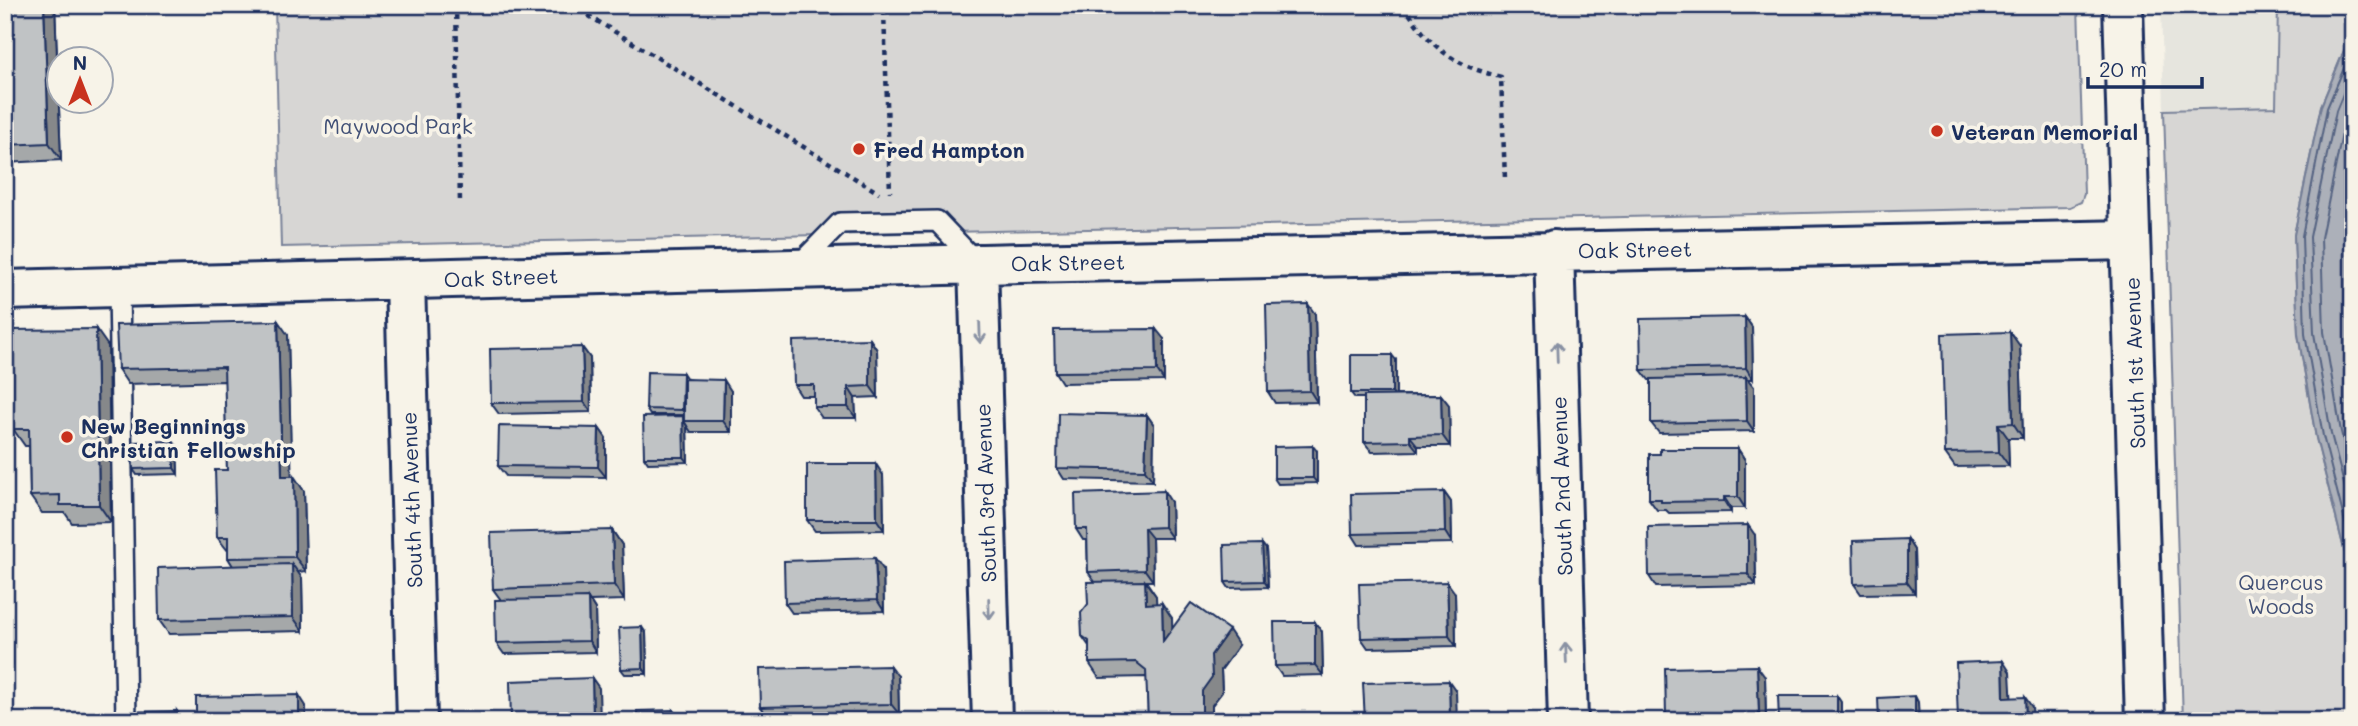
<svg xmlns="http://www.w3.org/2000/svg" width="2358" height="726" viewBox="0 0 2358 726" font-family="Mali,sans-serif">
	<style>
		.built { fill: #e6e5de }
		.green { fill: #d7d6d4; stroke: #798299; stroke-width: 2 }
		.water { fill: #acb0b9; stroke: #727c95; stroke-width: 2 }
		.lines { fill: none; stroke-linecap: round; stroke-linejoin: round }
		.shore { stroke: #556382; stroke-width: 2 }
		.lane-casing { stroke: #1b2f5e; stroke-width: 24 }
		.street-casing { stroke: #1b2f5e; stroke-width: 44 }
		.primary-casing { stroke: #1b2f5e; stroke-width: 44 }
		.path { stroke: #1b2f5e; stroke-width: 4.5; stroke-dasharray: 5 5; stroke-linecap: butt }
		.lane { stroke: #f7f3e8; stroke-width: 19 }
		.street { stroke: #f7f3e8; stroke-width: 38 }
		.primary { stroke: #f7f3e8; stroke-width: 38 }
		.wall { fill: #a5a8a9; stroke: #1b2f5e; stroke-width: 2 }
		.shaded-wall { fill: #86888a; stroke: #1b2f5e; stroke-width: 2 }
		.building { fill: #c0c3c5; stroke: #1b2f5e; stroke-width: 2 }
		.oneway { stroke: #8991a3 }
		.poi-dot { fill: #c8321e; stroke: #f7f3e8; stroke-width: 2.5 }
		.labels { text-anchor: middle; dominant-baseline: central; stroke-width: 7; stroke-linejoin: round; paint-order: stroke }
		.park-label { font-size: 21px; fill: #415076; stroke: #f7f3e8 }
		.poi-label { font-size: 21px; font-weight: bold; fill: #1b2f5e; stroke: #f7f3e8; text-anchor: start }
		.street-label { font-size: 21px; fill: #1b2f5e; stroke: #f7f3e8 }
	</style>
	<rect width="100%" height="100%" fill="#f7f3e8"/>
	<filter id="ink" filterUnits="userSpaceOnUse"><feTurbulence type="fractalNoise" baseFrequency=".0143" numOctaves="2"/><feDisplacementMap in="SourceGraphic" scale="14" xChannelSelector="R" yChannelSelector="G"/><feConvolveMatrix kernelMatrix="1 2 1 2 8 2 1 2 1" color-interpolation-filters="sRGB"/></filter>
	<g filter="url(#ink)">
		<path class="built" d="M2161 5H2353V29L2321 106 2164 109Z"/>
		<path class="green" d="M275 5H2078L2084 194 2081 202 2070 207 281 247Z
			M2278 5H2353V29L2321 106 2294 235 2298 334 2316 438 2349 569 2353 575V721H2183L2164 110 2276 107Z"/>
		<path class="water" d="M2353 29V575L2349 569 2316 438 2298 334 2294 235 2321 106Z"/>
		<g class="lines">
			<path class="shore" d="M2353 47 2327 108 2302 236 2305 334 2323 436 2353 554
				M2353 70 2336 111 2310 237 2314 333 2331 434 2353 519
				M2353 97 2346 114 2321 238 2324 332 2341 432 2353 476"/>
			<g class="lane-casing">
				<path id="lane" d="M798 266 840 223 937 221 977 263
					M119 288 126 721"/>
			</g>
			<g class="street-casing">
				<path id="street" d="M1554 250 1568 721
					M978 264 992 721
					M405 280 417 721
					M5 290 1021 263 2130 240"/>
			</g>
			<g class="primary-casing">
				<path id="primary" d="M2123 5 2145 721"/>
			</g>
			<path class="path" d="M456 5 460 203
				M571 5 879 193
				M1404 5C1430 48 1453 65 1501 77L1505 179
				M884 11 890 192"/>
			<use href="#lane" class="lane"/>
			<use href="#street" class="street"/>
			<use href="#primary" class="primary"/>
		</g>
		<path class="wall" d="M5 5H55L61 160 5 163Z
			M814 5H947L948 9 820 14Z
			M1315 314 1317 402 1275 403 1268 392Z
			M1745 317 1752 327 1753 379H1747L1754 387V431L1659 433 1651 423V380H1649L1641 370Z
			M288 335 291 476 304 491 306 571 297 572 302 578 303 631 169 634 159 620 233 566 228 558V551L217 537 227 470 225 381 128 384 118 369Z
			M870 339 877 350 878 397 855 398 856 418H822L814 407V396H801L794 385Z
			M1164 339V381L1062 383 1055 372Z
			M108 346 111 522 72 523 65 513H42L30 496 29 446H25L13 429V427H5V349Z
			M2020 346 2023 438H2008L2009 466 1955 467 1945 453Z
			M582 347 590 358 591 412 499 414 491 403Z
			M1396 360V395H1441L1449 405 1450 446H1418V451L1372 452 1364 442V398H1355L1351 393Z
			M687 379 731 391V432H691L687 426 688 462 648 463 644 457 684 415H650L646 409Z
			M1147 415 1154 425 1153 481 1064 479 1057 468Z
			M599 428 606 438V477L506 476 498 466Z
			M177 446 178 474 137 475 133 469Z
			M1738 449 1745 460V508H1731V512L1669 513 1666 510H1657L1649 499Z
			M1317 451V483L1278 484 1274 478Z
			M883 475 884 530 815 531 807 520Z
			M1444 492 1451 502 1452 543 1359 545 1352 534Z
			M1171 502 1172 538H1152L1153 581H1146L1156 596V603L1172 618V628L1239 645 1221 670 1222 692 1212 705V721H1148L1147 677 1099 678 1089 663V646L1082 636 1088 604 1095 582 1088 572 1087 540H1083L1076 529Z
			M612 530 622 545 624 600 590 601 595 609 596 652 504 654 496 643 501 600 493 589Z
			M1755 535 1756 585 1656 587 1649 576Z
			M1907 539 1914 550 1915 593 1861 594 1854 584Z
			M1262 544 1266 549 1268 587 1229 588 1225 582Z
			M883 569 884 611 792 613 785 603Z
			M1455 593 1456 646 1368 648 1361 638Z
			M5 604 10 611 12 663 5 664Z
			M1322 632 1323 675 1282 676 1275 666Z
			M646 633 647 674H625L621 669Z
			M898 676 899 714 768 717 760 707Z
			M1765 677 1766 721H1670L1666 716Z"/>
		<path class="shaded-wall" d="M44 5H55L61 160 49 143Z
			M1308 304 1315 314 1317 402 1310 391Z
			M1745 317 1752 327 1753 379 1746 368Z
			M278 321 288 335 292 491 282 476Z
			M96 329 108 346 111 522 99 505Z
			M1156 329 1164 339V381L1157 371Z
			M2010 332 2020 346 2023 438 2013 423Z
			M870 339 877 350 878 397 870 386Z
			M582 347 590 358 591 412 584 402Z
			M1392 355 1396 360V398L1392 393Z
			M683 373 687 379 686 415 682 410Z
			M1746 377 1754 387V431L1747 421Z
			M724 380 731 391V432L723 421Z
			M848 387 855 398 856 418 848 407Z
			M1441 395 1449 405 1450 446 1442 435Z
			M1147 415 1154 425 1153 481 1145 470Z
			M683 416 684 421 687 426 688 462 684 457Z
			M1998 424 2008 438 2009 466 1999 452Z
			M599 428 606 438V477L598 467Z
			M1410 436 1418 446V451L1410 441Z
			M173 441 177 446 178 474 174 468Z
			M1313 446 1317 451V483L1313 478Z
			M1738 449 1745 460V508L1738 497Z
			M876 464 883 475 884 530 877 520Z
			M294 476 304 491 306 571 295 557Z
			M1164 491 1171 502 1172 538 1164 527Z
			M1444 492 1451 502 1452 543 1445 532Z
			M1724 497 1731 508V512L1724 501Z
			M1748 525 1755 535 1756 585 1748 574Z
			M1144 528 1152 538 1153 581 1145 570Z
			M612 530 622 545 624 600 614 585Z
			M1907 539 1914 550 1915 593 1907 582Z
			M1262 544 1266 549 1268 587 1264 581Z
			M875 558 883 569 884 611 877 600Z
			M292 564 302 578 303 631 293 617Z
			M1145 581 1156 596 1157 618 1146 604Z
			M1447 582 1455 593 1456 646 1449 636Z
			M588 598 595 609 596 652 589 641Z
			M1162 603 1172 618 1173 656 1163 641Z
			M5 604 10 611 12 663 5 654Z
			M1315 622 1322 632 1323 675 1315 665Z
			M642 627 646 633 647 674 643 668Z
			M1229 630 1239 645 1221 670 1222 692 1212 705V721H1204L1202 719V691L1211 655Z
			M2003 661 2010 672 2012 708 2004 698Z
			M890 666 898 676 899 714 891 704Z
			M1757 666 1765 677 1766 721H1763L1759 714Z
			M592 678 599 688 600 721H593Z
			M1449 681 1456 691 1457 721H1450Z
			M5 688 6 689 7 721H5Z
			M299 695 306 706V721H299Z
			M1837 696 1841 702V721H1837Z
			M1915 696 1918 702 1919 721H1915Z
			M2025 697 2032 707 2033 721H2026Z
			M673 710 677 715V721H674Z
			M177 711 184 721H178Z"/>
		<path class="building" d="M5 5H44L49 143 5 145Z
			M1308 304 1310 391 1268 392 1266 305Z
			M1745 317 1746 368 1641 370 1640 319Z
			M278 321 282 476H294L295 557 228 558V537H217L215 470H227L224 367 118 369 116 325Z
			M96 329 99 505H60V495L30 496 29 429H13L12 409H5V349H10V330Z
			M1156 329 1157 371 1055 372 1054 330Z
			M2010 332 2013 423 1998 424 1999 452 1945 453 1942 334Z
			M870 339V386L848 387V407H814V385H794L793 341Z
			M582 347 584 402 491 403 490 349Z
			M1351 355H1392V393H1351Z
			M647 372 683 373 682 410 646 409Z
			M1746 377 1747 421 1651 423V379Z
			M684 379 724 380 723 421H684Z
			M1441 395 1442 435 1410 436V441L1364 442V396Z
			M1058 413 1147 415 1145 470 1057 468Z
			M683 416 684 457H644L643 417Z
			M499 426 599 428 598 467 498 466Z
			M173 441 174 468 133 469 132 442Z
			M1313 446V478H1274V447Z
			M1660 449H1738V497H1724V501L1661 502V499H1649V454H1660Z
			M807 464H876L877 520H807Z
			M1164 491V527L1144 528 1145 570 1088 572 1087 529H1076L1075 494Z
			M1444 492 1445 532 1352 534 1351 494Z
			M1748 525V574L1649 576 1648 527Z
			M612 530 614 585 493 589 491 533Z
			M1907 539V582L1854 584 1853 541Z
			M1262 544 1264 581 1225 582 1224 545Z
			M875 558 877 600 785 603 784 561Z
			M292 564 293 617 159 620 158 568Z
			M1145 581 1146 604 1162 603 1163 641 1191 603 1229 630 1211 655 1212 677 1202 691V719L1148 720 1146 670 1136 662 1089 663V641L1082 636 1081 613 1088 604 1087 582Z
			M1447 582 1449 636 1361 638 1359 584Z
			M588 598 589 641 496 643 495 600Z
			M1274 622H1315V665L1275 666Z
			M642 627 643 668 621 669 619 628Z
			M2003 661 2004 698 2025 697 2026 721H1958L1956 663Z
			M890 666 891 704 760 707 759 669Z
			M1757 666 1759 714 1666 716 1665 668Z
			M592 678 593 721H511L510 681Z
			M1449 681 1450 721H1365L1363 683Z
			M299 695V721H196V697Z
			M1778 696H1837V721H1779Z
			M1915 696V721H1879L1878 698Z
			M673 710 674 721H637V711Z
			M177 711 178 721H129V712Z
			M1313 717V721H1276L1275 718Z"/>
		<defs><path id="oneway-shaft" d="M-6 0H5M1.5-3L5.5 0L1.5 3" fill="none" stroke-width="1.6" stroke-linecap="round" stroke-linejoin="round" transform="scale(1.75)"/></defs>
		<g class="oneway">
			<use href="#oneway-shaft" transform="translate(980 333) rotate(88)"/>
			<use href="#oneway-shaft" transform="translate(1557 352) rotate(-92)"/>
			<use href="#oneway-shaft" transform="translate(989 609) rotate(88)"/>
			<use href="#oneway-shaft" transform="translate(1566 653) rotate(-92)"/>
		</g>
	</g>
	<g class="poi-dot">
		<circle cx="1937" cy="131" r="7"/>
		<circle cx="859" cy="149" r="7"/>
		<circle cx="67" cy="437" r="7"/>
	</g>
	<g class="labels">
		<g class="park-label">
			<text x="398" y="125">Maywood Park</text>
			<text x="2281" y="581">Quercus<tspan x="2281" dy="24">Woods</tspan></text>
		</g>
		<g class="poi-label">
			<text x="1951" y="131">Veteran Memorial</text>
			<text x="873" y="149">Fred Hampton</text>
			<text x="81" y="425">New Beginnings<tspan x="81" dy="24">Christian Fellowship</tspan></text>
		</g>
		<g class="street-label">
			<text transform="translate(1635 249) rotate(-1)">Oak Street</text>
			<text transform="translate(1068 262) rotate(-1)">Oak Street</text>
			<text transform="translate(501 277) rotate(-2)">Oak Street</text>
			<text transform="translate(2134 363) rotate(-92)">South 1st Avenue</text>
			<text transform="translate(1561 486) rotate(-92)">South 2nd Avenue</text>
			<text transform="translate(985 493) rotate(-92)">South 3rd Avenue</text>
			<text transform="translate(411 500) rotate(-92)">South 4th Avenue</text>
		</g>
	</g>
	<rect width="2358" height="726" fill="none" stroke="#f7f3e8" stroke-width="28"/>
	<rect x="14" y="14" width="2330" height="698" fill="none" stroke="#1b2f5e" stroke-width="2.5" filter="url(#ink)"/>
	<g transform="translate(80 80)"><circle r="33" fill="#f7f3e8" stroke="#9fa5b1" stroke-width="2"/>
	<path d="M0-5L12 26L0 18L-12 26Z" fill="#c8321e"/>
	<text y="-10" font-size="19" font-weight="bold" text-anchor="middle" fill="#1b2f5e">N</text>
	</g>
	<path d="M2088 77v10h114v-10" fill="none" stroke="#1b2f5e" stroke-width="3.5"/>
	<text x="2099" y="77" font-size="21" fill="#1b2f5e" stroke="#f7f3e8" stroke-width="5" paint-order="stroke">20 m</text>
</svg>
